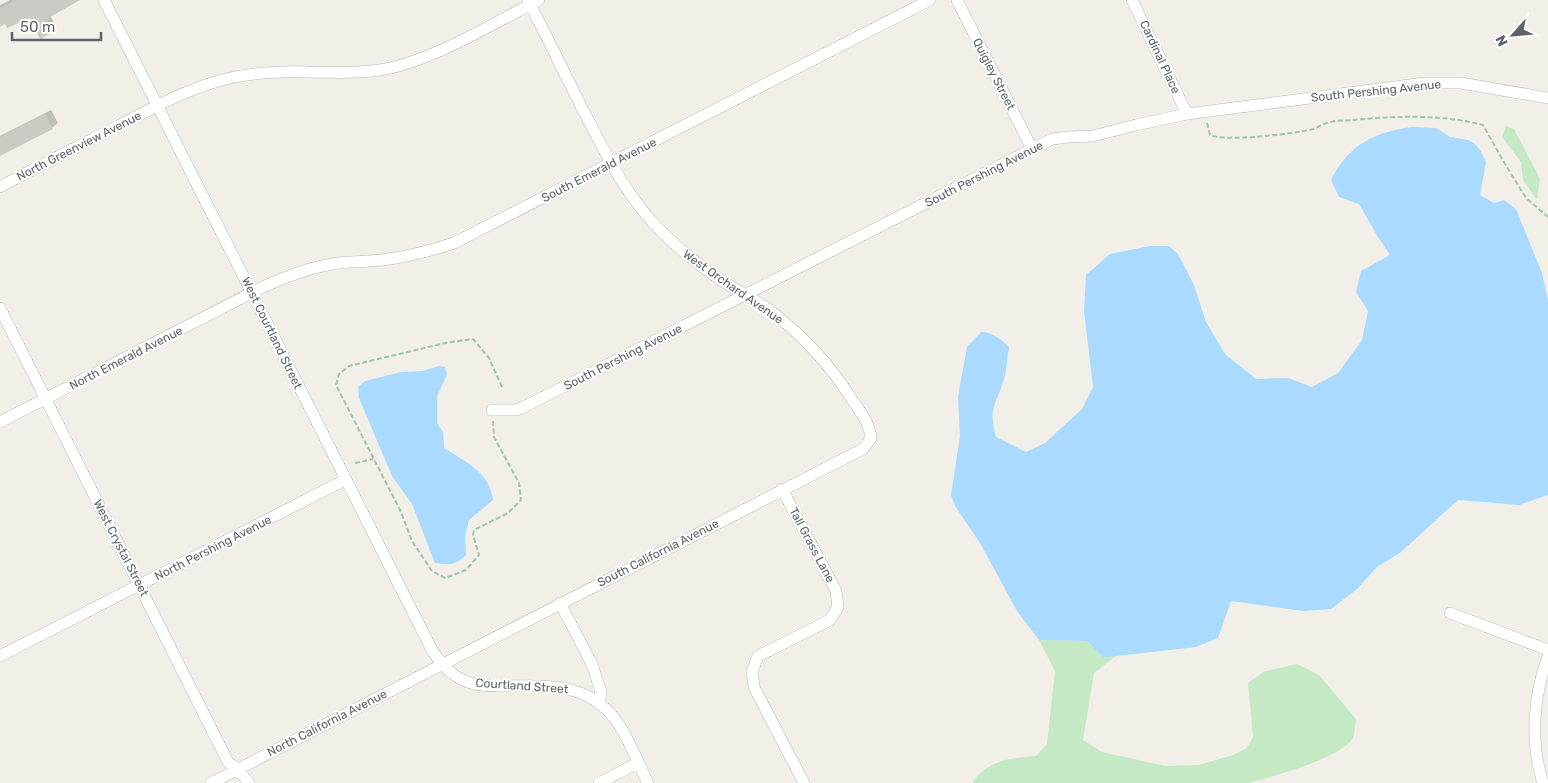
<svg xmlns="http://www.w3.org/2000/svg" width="1548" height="783" viewBox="0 0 1548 783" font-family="Rubik,sans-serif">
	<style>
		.green { fill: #c5e8c5 }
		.water { fill: #aadaff }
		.shadow { fill: #0003 }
		.building { fill: #cccac5 }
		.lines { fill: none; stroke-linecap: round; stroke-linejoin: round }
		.minor-casing { stroke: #b5b8bc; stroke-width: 12 }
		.path { stroke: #9cc7a9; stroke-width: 2; stroke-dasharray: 5 2.5; stroke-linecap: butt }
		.minor { stroke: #fff; stroke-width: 11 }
		.labels { text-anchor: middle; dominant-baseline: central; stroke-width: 4; stroke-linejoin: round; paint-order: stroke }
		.street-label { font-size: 12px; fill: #5f6368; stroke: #fff }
	</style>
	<rect width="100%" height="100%" fill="#f1efe8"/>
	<path class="green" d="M1506 126 1514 129 1540 179 1537 200 1523 180 1521 162 1502 137Z
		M1039 640 1087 641 1103 656H1116L1094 673 1083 740 1102 752 1165 766 1199 765 1233 755 1247 748 1253 737 1248 683 1263 672 1297 664 1319 675 1356 719C1355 725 1355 734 1352 739 1341 758 1271 777 1248 783H972C988 760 1010 758 1036 756L1047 744 1055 671Z"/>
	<path class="water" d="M1412 127 1436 128 1450 137 1468 140 1474 143 1480 150 1486 162 1480 195 1494 203 1504 200 1516 209 1542 273 1548 300V495L1519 505 1458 500 1401 552 1377 567 1357 589 1331 609 1303 611 1231 601 1218 638 1196 647 1116 656 1103 657 1087 641 1039 640 1017 611 980 543 955 506 951 495 960 436 958 397 967 347 981 332C992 332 1001 339 1009 347 1007 356 1007 366 1005 375 998 404 987 405 996 437L1026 452 1045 443 1082 409 1093 387 1084 311 1086 275 1110 254 1150 246H1169L1178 254 1194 285 1206 322 1225 354 1256 379 1288 378 1312 387 1338 373 1362 340 1368 311 1356 292 1361 271 1390 255 1378 237 1359 204 1339 197 1331 180C1349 144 1375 132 1412 127Z
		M439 366 445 367 447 374 437 397V423L443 432 444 448C464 461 491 473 493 500L469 520 465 536 466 555C454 566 451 565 435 563L412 504 392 476 359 398 358 387 365 381 401 372 423 371Z"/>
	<path class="shadow" d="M10 0H75L50 15 56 27 51 32 41 37 30 16 0 25V5Z
		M51 110 58 123 52 128 0 155V136Z"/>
	<path class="building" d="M17 0H80L45 20 51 33 40 39 30 18 7 28 5 24 0 27V8Z
		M45 114 53 129 0 156V137Z"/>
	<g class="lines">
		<g class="minor-casing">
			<path id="minor" d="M104 0 433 652C439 659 445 669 453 674 467 685 483 686 500 686 540 686 580 681 610 713 625 729 638 763 648 783
				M957 0 1032 149
				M1132 0 1187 114
				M0 187C39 166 79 146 118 126 149 110 181 92 215 82 245 73 277 71 308 72 333 72 356 74 380 70 433 61 492 24 539 0
				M0 308 228 762 238 769 249 783
				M492 410H516L522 408 1052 139 1068 137 1093 136 1136 125 1187 114 1425 83H1461L1548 98
				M0 422 263 287C285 277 308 268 332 264 349 261 366 262 382 260 407 257 430 251 454 243L930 0
				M782 489 836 591 838 607 830 620 758 656 752 672 754 687 804 783
				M560 603 592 664 601 692 599 704
				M1450 613 1548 650
				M0 656 345 480
				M211 783 863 449 871 438C870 423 859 410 851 398 830 365 803 336 772 312 756 300 737 291 721 280 700 266 680 250 662 232 627 198 606 154 584 112 565 74 547 37 528 0
				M599 783 638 763
				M1543 783C1530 743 1533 696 1548 657"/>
		</g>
		<path class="path" d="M1207 123 1210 135C1224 142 1295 134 1313 129 1319 127 1324 123 1330 122 1338 120 1346 121 1353 120 1396 116 1441 114 1483 125L1505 164 1526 198 1548 217
			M493 421 494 437 519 483 521 500 508 513 474 530 473 535 479 555 466 570 445 578 432 571 412 541 401 512 336 385 339 374 349 366 445 343 473 339 489 358 502 387
			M355 463 373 459"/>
		<use href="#minor" class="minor"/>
	</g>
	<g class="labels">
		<g class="street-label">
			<text transform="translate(1160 57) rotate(65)">Cardinal Place</text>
			<text transform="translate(994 74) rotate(63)">Quigley Street</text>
			<text transform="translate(1376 91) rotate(-6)">South Pershing Avenue</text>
			<text transform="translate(79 146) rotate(-27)">North Greenview Avenue</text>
			<text transform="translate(599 170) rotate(-27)">South Emerald Avenue</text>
			<text transform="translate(984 174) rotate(-27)">South Pershing Avenue</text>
			<text transform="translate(733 287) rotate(35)">West Orchard Avenue</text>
			<text transform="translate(272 333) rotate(64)">West Courtland Street</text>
			<text transform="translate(623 357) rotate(-27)">South Pershing Avenue</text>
			<text transform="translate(126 358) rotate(-27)">North Emerald Avenue</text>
			<text transform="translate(812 545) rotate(62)">Tall Grass Lane</text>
			<text transform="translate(121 548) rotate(63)">West Crystal Street</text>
			<text transform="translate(213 548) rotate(-27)">North Pershing Avenue</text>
			<text transform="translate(658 553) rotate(-27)">South California Avenue</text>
			<text transform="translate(522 686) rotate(4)">Courtland Street</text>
			<text transform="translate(327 723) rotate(-27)">North California Avenue</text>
		</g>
	</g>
	<g transform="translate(1513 35) rotate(243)" stroke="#ffffff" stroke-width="4" paint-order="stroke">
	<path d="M0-4L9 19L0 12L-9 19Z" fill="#5f6368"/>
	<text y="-8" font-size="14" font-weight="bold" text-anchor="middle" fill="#5f6368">N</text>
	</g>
	<path d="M12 32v8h89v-8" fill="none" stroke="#5f6368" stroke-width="2.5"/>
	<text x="20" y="32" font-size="15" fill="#5f6368" stroke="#ffffff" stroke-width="4" paint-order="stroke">50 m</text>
</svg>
